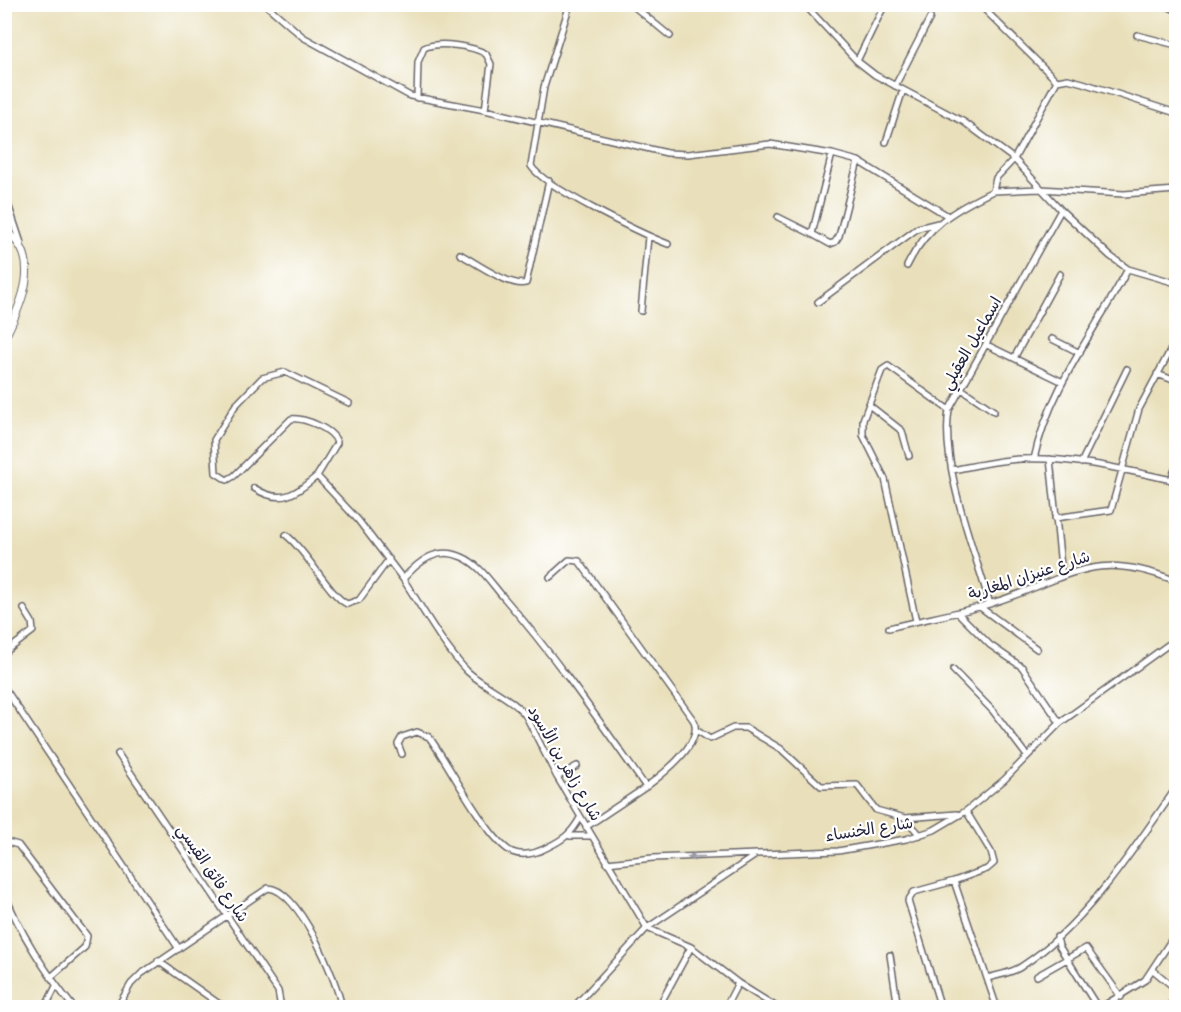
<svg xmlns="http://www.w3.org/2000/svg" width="1181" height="1012" viewBox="0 0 1181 1012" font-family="Sriracha,'Playpen Sans Arabic',sans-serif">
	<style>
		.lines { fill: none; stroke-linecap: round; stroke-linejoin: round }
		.minor-casing { stroke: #686468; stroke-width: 8 }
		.tertiary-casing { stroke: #686468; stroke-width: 9 }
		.minor { stroke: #fff; stroke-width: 5 }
		.tertiary { stroke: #fff; stroke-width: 7 }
		.oneway { fill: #9c9ca7 }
		.labels { text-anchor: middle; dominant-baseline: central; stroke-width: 4.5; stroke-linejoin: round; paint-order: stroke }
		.street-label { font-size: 16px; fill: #22223b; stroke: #fff }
	</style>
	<rect width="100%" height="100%" fill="#fff"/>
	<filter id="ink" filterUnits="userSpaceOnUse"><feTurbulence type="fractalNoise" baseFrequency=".0167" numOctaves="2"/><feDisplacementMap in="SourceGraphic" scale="12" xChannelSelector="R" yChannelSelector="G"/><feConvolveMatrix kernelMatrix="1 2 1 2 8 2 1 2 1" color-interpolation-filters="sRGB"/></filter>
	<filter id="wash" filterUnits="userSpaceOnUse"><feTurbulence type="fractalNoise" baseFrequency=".008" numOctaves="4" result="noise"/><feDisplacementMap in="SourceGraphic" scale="24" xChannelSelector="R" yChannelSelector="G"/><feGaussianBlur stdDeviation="1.35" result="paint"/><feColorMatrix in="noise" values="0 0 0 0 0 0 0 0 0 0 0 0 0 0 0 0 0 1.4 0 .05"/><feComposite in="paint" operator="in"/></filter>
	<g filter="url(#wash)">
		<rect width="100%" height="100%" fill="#e9e0bb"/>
	</g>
	<g filter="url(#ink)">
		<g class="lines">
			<g class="minor-casing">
				<path id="minor" d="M265 4 303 37 410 96 485 110 667 153 688 154 770 144 832 154 858 161 948 216
					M570 4 544 87 531 166C544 187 642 234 668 244
					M631 4 670 36
					M804 4 857 61 875 75 964 122 1014 159 1061 210 1110 256 1128 269 1176 283
					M979 4 1057 81
					M1163 4 1176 10
					M1137 35 1176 45
					M857 61 885 4
					M895 86 930 18
					M417 98 418 62 424 48C438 41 473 46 486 54L491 64 485 110
					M1176 113 1083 83 1068 79 1057 81 1014 159 996 178 993 191 1040 189 1124 194 1176 190
					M886 142 903 90
					M832 154 812 234 830 244 835 242 839 236 858 161
					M4 192 21 243
					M778 217 812 234
					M460 254C474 262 511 288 526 283L549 181
					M907 266C926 226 954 210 993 191
					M818 302 918 228 938 223
					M641 311 648 237
					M1052 339 1080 353
					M987 345 1063 382
					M1014 358 1060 274
					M1157 374 1176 381
					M960 388 994 411
					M349 403 285 372 262 378 235 406 214 440 216 473 227 480 234 476 291 419C303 417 334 429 337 443L317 476 358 520 403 579
					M869 405 902 431 909 456
					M1034 459C1049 389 1095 331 1128 269
					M1050 459 1062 576
					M1081 463 1127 369
					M952 470C974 466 998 460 1021 459 1073 457 1126 470 1176 481
					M1171 480 1176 467
					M254 488C281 505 294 495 317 476
					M1055 518 1111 510 1139 409 1176 340
					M286 535C307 551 329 595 347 604L359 600 389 559
					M550 577 569 560 579 561 694 721C703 744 662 775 646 787
					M990 604C974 549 940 465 949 410L1061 210
					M980 607 1037 649
					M958 613 990 645 1022 667 1060 723
					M916 621 885 479 863 435V420L882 370 888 366 949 410
					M889 628C923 619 958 614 992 603 1070 579 1091 547 1176 581
					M4 653 33 631 32 622 24 609
					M953 670 993 711 1027 756
					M4 687 179 949
					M696 730 710 739 733 728H746L781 749 821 786 857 785 876 810 905 818 920 835
					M118 754 278 991 281 1008
					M402 754 398 744 402 737 417 732 429 737C448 762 487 840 512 852 524 857 537 853 548 847 564 839 571 834 580 818
					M557 777 577 766
					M966 811 991 852 994 863 987 869 954 881 997 1008
					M905 818 957 814
					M586 827 646 787C600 722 557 659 505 599 492 585 481 565 462 557 437 546 419 561 403 579 423 609 442 645 467 671 484 687 513 698 526 716L557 777 647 928 691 947 738 983 778 1008
					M570 836H592
					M4 841 18 845 87 936 85 947 51 977
					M607 863 653 858 838 851 906 839 934 830 966 811 1004 780 1060 723 1176 639
					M4 891C17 929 48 976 74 1008
					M1057 937 1059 946 1098 1008
					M890 955 898 1008
					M158 961 225 1008
					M1153 970 1176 989
					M1037 976 1086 948 1121 997
					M987 978C998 975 1013 973 1022 966 1085 925 1134 849 1176 788
					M45 1008 56 986
					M117 1008 131 984 141 974 268 888C299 889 337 980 342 1008
					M573 1008 647 928 753 857
					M658 1008 691 947
					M725 1008 738 983
					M941 1008 908 901 914 892 954 881
					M1100 1008 1145 980 1176 933
					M1165 1008 1176 1000"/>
			</g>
			<g class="tertiary-casing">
				<path id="tertiary" d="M4 231C45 255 21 306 4 339"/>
			</g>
			<use href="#minor" class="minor"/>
			<use href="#tertiary" class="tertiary"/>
		</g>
		<defs><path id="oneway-solid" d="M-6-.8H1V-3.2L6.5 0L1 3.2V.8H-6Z" transform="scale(1.5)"/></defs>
		<use class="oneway" href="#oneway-solid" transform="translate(696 857) rotate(179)"/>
	</g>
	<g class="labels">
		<g class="street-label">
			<text transform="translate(971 343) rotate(-60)">اسماعيل العقيلي</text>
			<text transform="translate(1029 575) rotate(-18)">شارع عنيزان المغاربة</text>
			<text transform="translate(565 763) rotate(60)">شارع زاهر بن الأسود</text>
			<text transform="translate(869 829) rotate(-9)">شارع الخنساء</text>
			<text transform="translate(213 873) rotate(56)">شارع فائق القيسي</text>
		</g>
	</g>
	<rect width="1181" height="1012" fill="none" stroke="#fff" stroke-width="24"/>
</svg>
